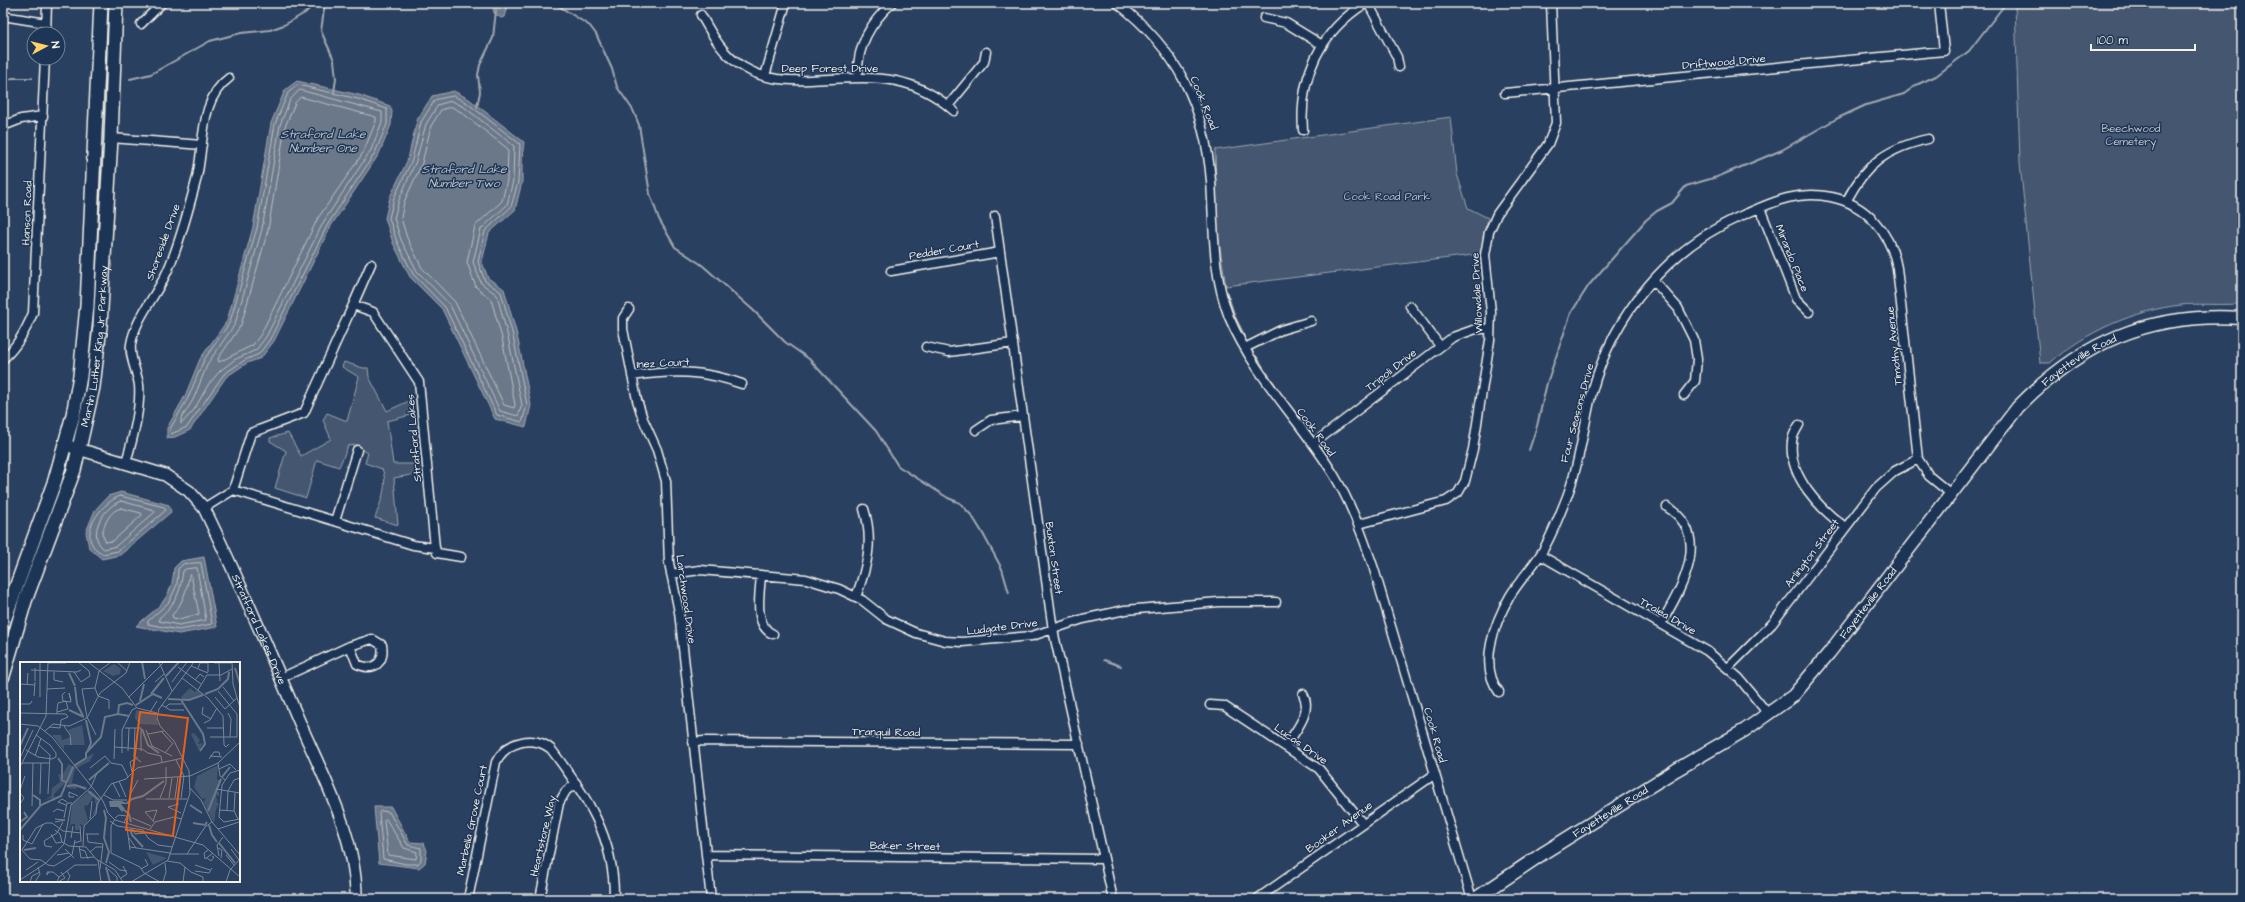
<svg xmlns="http://www.w3.org/2000/svg" width="2245" height="902" viewBox="0 0 2245 902" font-family="'Architects Daughter',sans-serif">
	<style>
		.green { fill: #445771; stroke: #9ca4ac }
		.water { fill: #6a788a; stroke: #a1a8b0 }
		.lines { fill: none; stroke-linecap: round; stroke-linejoin: round }
		.shore { stroke: #bdc1c2; stroke-width: 1 }
		.stream { stroke: #a1a8b0; stroke-width: 2 }
		.minor-casing { stroke: #f4f1e8; stroke-width: 11 }
		.tertiary-casing { stroke: #f4f1e8; stroke-width: 14 }
		.secondary-casing { stroke: #f4f1e8; stroke-width: 15 }
		.primary-casing { stroke: #f4f1e8; stroke-width: 16 }
		.minor { stroke: #1d3557; stroke-width: 8 }
		.tertiary { stroke: #1d3557; stroke-width: 11 }
		.secondary { stroke: #1d3557; stroke-width: 12 }
		.primary { stroke: #1d3557; stroke-width: 13 }
		.labels { text-anchor: middle; dominant-baseline: central; stroke-width: 3; stroke-linejoin: round; paint-order: stroke }
		.street-label { font-size: 11px; fill: #f4f1e8; stroke: #1d3557 }
		.park-label { font-size: 11px; fill: #bfc3c4; stroke: #1d3557 }
		.water-label { font-size: 12px; font-style: italic; fill: #bdc1c2; stroke: #1d3557 }
		.inset-river { fill: none; stroke: #6a788a; stroke-width: 2 }
		.inset-road { fill: none; stroke: #7b8796; stroke-width: 1 }
		.view { fill: #e96117; fill-opacity: 0.15; stroke: #e96117; stroke-width: 2 }
		.inset-edge { fill: none; stroke: #f4f1e8; stroke-width: 2 }
	</style>
	<rect width="100%" height="100%" fill="#2a4060"/>
	<filter id="ink" filterUnits="userSpaceOnUse"><feTurbulence type="fractalNoise" baseFrequency=".025" numOctaves="2"/><feDisplacementMap in="SourceGraphic" scale="8" xChannelSelector="R" yChannelSelector="G"/><feConvolveMatrix kernelMatrix="1 2 1 2 8 2 1 2 1" color-interpolation-filters="sRGB"/></filter>
	<g filter="url(#ink)">
		<path class="green" d="M2015 3H2242V303C2231 306 2196 303 2181 305 2135 310 2085 332 2050 363H2040L2020 163Z
			M1451 117 1457 174 1468 208 1488 218 1481 254 1226 286 1217 229 1215 150Z
			M344 362 363 368H368L369 377 387 411 409 401 411 415 387 421 393 464H415L416 474 394 478 398 525 375 518C380 504 389 484 382 469L365 463 368 453 355 445 348 446 339 467 317 460 306 498 275 488 286 451 270 441V438L288 433 301 456 331 439 323 420 327 413 347 421 359 377 342 367Z"/>
		<path class="water" d="M492 3H508L504 17 501 18 494 13Z
			M297 81 359 95 390 106 392 111 391 125 379 154 331 226 274 341 261 358 247 363 226 377 190 430 175 437 167 438V428L185 396 200 359 227 321 253 227 271 123 285 90Z
			M454 91 469 99 524 142 522 159V182L515 210 489 233 482 262 488 278 504 289 517 335 531 405 526 427 495 419 442 309 410 277 393 243 385 218 390 197 408 159 417 120 432 96Z
			M121 492 169 505 171 512 120 555 102 559 89 548 86 532 95 510 108 496Z
			M204 557 217 627 179 634 136 626C159 606 172 600 174 568L181 561Z
			M374 807H391L410 842 424 843 427 851 425 863 419 868 379 863Z"/>
		<g class="lines">
			<path class="shore" d="M298 85 358 99 387 109V124L375 153 328 224 270 339 259 354 245 360 224 374 187 427 171 434 170 429 188 398 204 360 230 322 257 228 275 124 288 93Z
				M300 90 382 112V122L371 150 324 221 266 337 256 350 234 360 220 371 208 385 194 410 181 424V419L193 400 208 363 235 324 262 229 280 125 290 100Z
				M454 96 467 103 520 144 518 182 511 207 485 231 478 262 485 281 501 292 513 336 527 405 522 422 497 415 445 307 413 274 397 242 389 218 394 198 412 160 421 122 435 100Z
				M301 97 376 117V121L363 153 318 218 261 334 253 345 219 362 218 359 241 325 268 230 285 127 295 103Z
				M452 101 464 107 514 146 513 181 507 205 481 229 473 262 481 283 497 295 508 337 522 405 518 416 500 411 450 305 417 271 401 240 394 218 399 200 416 161 426 124 438 105Z
				M452 107 461 112 508 149 507 180 502 201 475 226 467 262 476 287 491 299 502 338 515 405 514 408 504 405 455 302 422 268 407 238 401 218 404 202 422 163 431 126 441 110Z
				M120 496 164 507 166 510 118 551 103 554C100 552 95 549 93 546 81 528 104 502 120 496Z
				M121 501 154 510 155 512 116 546 104 549C86 535 103 507 121 501Z
				M121 508 141 513 142 515 113 541 106 542 102 534C105 523 109 511 121 508Z
				M201 563 212 624 179 630 148 624V621L169 602 177 585 178 569 183 564Z
				M197 568 206 620 179 625 159 621V618C176 603 180 594 183 571L186 569Z
				M191 575 199 614 179 619 173 618 172 615C182 605 187 590 189 576Z
				M381 811 389 812 408 845 421 848V860L418 864H406L383 859 379 813Z
				M386 819 404 848 417 852 416 859 388 855 384 821Z"/>
			<path class="stream" d="M325 3 321 31 334 60 336 79 334 92
				M554 3 590 26 596 34 612 69 617 87 633 110 639 125 650 194 659 219 675 247 702 265 753 310 785 342 809 359 876 431 898 466 948 498 960 503 972 516 982 532 1002 569 1009 593
				M130 79 151 74 210 41 241 33 270 30 284 25 305 13 315 3
				M3 82 13 78H32
				M477 107 480 92 478 75 480 65 493 38 496 10
				M1227 293 1235 317 1244 335
				M1256 356 1263 367
				M1267 373 1277 388
				M1281 394 1291 408
				M1296 413 1303 424
				M1305 427 1310 431
				M1529 450 1537 426 1547 383 1571 313 1589 285 1646 220 1657 211 1672 203 1686 186 1717 177 1782 150 1836 119 1866 105 1904 94 1916 85 1936 76 1969 51 2006 3
				M1104 660 1121 666"/>
			<g class="minor-casing">
				<path id="minor" d="M1117 3C1177 49 1205 106 1211 181 1214 228 1212 273 1229 317 1254 376 1301 421 1334 475 1352 505 1363 537 1374 569L1472 899
					M1368 3 1397 57 1399 67
					M701 15C712 35 724 57 745 68 765 80 788 81 810 80 867 78 908 70 954 111
					M3 16 46 23
					M1264 18 1286 23 1322 45
					M141 24 162 3
					M46 34 47 3
					M765 76 786 3
					M858 78C856 48 870 23 892 3
					M1505 93 1944 51 1939 3
					M948 106 984 62 986 52
					M3 126 21 119 43 116
					M1303 130C1299 77 1320 31 1366 3
					M111 138 202 145
					M1847 200C1866 164 1887 148 1928 139
					M1760 208 1796 299 1809 312
					M995 216 1053 630 1113 899
					M891 271 1000 252
					M1653 280 1678 308 1694 340 1697 359 1695 381 1684 395
					M353 305 371 264
					M1410 306 1440 346
					M629 309 623 318V329L637 400 643 419 657 450 666 481 669 563 679 612 711 899
					M926 347 949 352 1013 343
					M1245 348 1281 330 1311 321
					M3 359C17 347 26 330 33 313L45 58
					M632 376C673 370 703 370 742 384
					M1799 425C1796 430 1792 436 1792 442 1788 476 1820 509 1845 527
					M976 430 991 420 1023 416
					M1313 444 1453 337 1476 329H1490
					M126 462C133 439 141 409 139 385 137 371 129 358 131 344 135 320 154 298 165 276 177 252 189 208 196 181 205 148 198 100 229 78
					M204 508 233 490 251 433 304 413 353 305 373 312 419 382 435 548 413 545 233 490
					M335 521 357 450
					M1359 524 1446 501 1458 493 1465 481 1473 449 1490 340 1491 312 1485 255 1489 232 1497 214 1548 144 1556 123 1551 3
					M435 548 437 553 461 557
					M1540 555 1707 651 1739 678 1769 715
					M671 574 700 570 806 579 839 589 862 600 886 619 916 633 945 641 962 642 1032 636 1083 619 1125 610 1219 602H1276
					M761 575C760 593 753 626 773 634
					M856 597C867 567 874 541 864 509
					M1661 624C1680 590 1714 536 1667 507
					M1728 668 1772 624 1876 488 1895 471 1918 459
					M281 678 350 646 372 639 382 645C385 663 374 672 357 664L350 646
					M1499 692C1478 665 1495 622 1510 596 1519 581 1531 569 1540 555 1550 540 1557 521 1564 504 1579 469 1583 429 1592 392 1613 314 1669 247 1743 215 1773 202 1798 190 1831 197 1866 204 1891 233 1897 268L1918 459 1929 476 1951 494
					M1210 705 1224 706 1319 769 1363 824
					M693 742 704 741 1079 744
					M1286 746C1295 731 1313 712 1303 694
					M706 855 1104 859
					M468 899 496 762C506 742 533 734 551 749 587 797 615 837 614 899
					M540 899 559 803 566 791 576 783
					M1257 899 1435 774"/>
			</g>
			<g class="tertiary-casing">
				<g id="tertiary">
					<path id="s1" d="M65 445 165 475 189 491 204 508C238 578 269 650 299 721 323 776 357 838 356 899"/>
				</g>
			</g>
			<g class="secondary-casing">
				<g id="secondary">
					<path id="s2" d="M1475 899 1545 852 1676 770 1745 730 1793 696 1829 653 2018 407C2081 342 2150 312 2242 318"/>
				</g>
			</g>
			<g class="primary-casing">
				<g id="primary">
					<path d="M3 623 55 480 73 415 80 376 87 306 101 3"/>
					<path id="s3" d="M3 676 25 601 74 470 93 387 100 326 111 138 116 3"/>
				</g>
			</g>
			<use href="#minor" class="minor"/>
			<use href="#tertiary" class="tertiary"/>
			<use href="#secondary" class="secondary"/>
			<use href="#primary" class="primary"/>
		</g>
	</g>
	<g class="labels">
		<g class="street-label">
			<text transform="translate(1724 62) rotate(-5)">Driftwood Drive</text>
			<text x="830" y="68">Deep Forest Drive</text>
			<text transform="translate(1204 103) rotate(68)">Cook Road</text>
			<text transform="translate(27 213) rotate(-88)">Hanson Road</text>
			<text transform="translate(163 242) rotate(-70)">Shoreside Drive</text>
			<text transform="translate(944 250) rotate(-10)">Pedder Court</text>
			<text transform="translate(1792 258) rotate(68)">Mirando Place</text>
			<text transform="translate(1477 293) rotate(-93)">Willowdale Drive</text>
			<text stroke="none"><textPath href="#s3" startOffset="344">Martin Luther King Jr Parkway</textPath></text>
			<text transform="translate(1894 346) rotate(-96)">Timothy Avenue</text>
			<text stroke="none"><textPath href="#s2" startOffset="821">Fayetteville Road</textPath></text>
			<text transform="translate(663 363) rotate(-3)">Inez Court</text>
			<text transform="translate(1391 370) rotate(-38)">Tripoli Drive</text>
			<text transform="translate(1577 413) rotate(-75)">Four Seasons Drive</text>
			<text transform="translate(1316 432) rotate(54)">Cook Road</text>
			<text transform="translate(414 438) rotate(-95)">Stratford Lakes</text>
			<text transform="translate(1812 553) rotate(-53)">Arlington Street</text>
			<text transform="translate(1054 558) rotate(82)">Buxton Street</text>
			<text transform="translate(686 599) rotate(82)">Larchwood Drive</text>
			<text stroke="none"><textPath href="#s2" startOffset="497">Fayetteville Road</textPath></text>
			<text transform="translate(1668 616) rotate(30)">Tralea Drive</text>
			<text transform="translate(1002 627) rotate(-7)">Ludgate Drive</text>
			<text stroke="none"><textPath href="#s1" startOffset="289">Stratford Lakes Drive</textPath></text>
			<text transform="translate(886 732) rotate(1)">Tranquil Road</text>
			<text transform="translate(1435 735) rotate(74)">Cook Road</text>
			<text transform="translate(1301 744) rotate(35)">Lucas Drive</text>
			<text stroke="none"><textPath href="#s2" startOffset="161">Fayetteville Road</textPath></text>
			<text transform="translate(472 820) rotate(-78)">Marbella Grove Court</text>
			<text transform="translate(1339 827) rotate(-36)">Booker Avenue</text>
			<text transform="translate(543 836) rotate(-77)">Heartstone Way</text>
			<text transform="translate(905 846) rotate(1)">Baker Street</text>
		</g>
		<g class="park-label">
			<text x="2131" y="128">Beechwood<tspan x="2131" dy="13">Cemetery</tspan></text>
			<text x="1387" y="196">Cook Road Park</text>
		</g>
		<g class="water-label">
			<text x="323" y="134">Straford Lake<tspan x="323" dy="14">Number One</tspan></text>
			<text x="464" y="169">Straford Lake<tspan x="464" dy="14">Number Two</tspan></text>
		</g>
	</g>
	<g transform="translate(20 662)">
		<rect width="220" height="220" fill="#2a4060"/>
		<path d="M94 2 101 7 100 12 93 14 83 9ZM170 26 175 30 177 28 183 33 170 39 163 38 161 35ZM116 48 136 52 138 63 119 62 115 56ZM62 63 65 83H44V88L32 73H41L42 78 51 75 48 68ZM174 71 180 78 178 82 183 81 179 89 171 72ZM74 91 70 99 55 107 53 115 52 121 67 125 66 127 58 124 56 127 47 126 49 120H46L34 132 35 139 31 136 25 138 31 134 32 126 40 120 38 112 42 113 49 102 52 104ZM198 103 197 118 202 117 197 126 196 129 199 130V134L196 133 197 138H199L196 139 199 142 196 146 199 144 196 147 194 161 182 138 184 140 186 136 182 137 174 125 177 114ZM71 128 80 138 76 151 72 154 76 144 74 134 68 143 64 144 68 158 64 164 60 162 59 168H55V162H51L49 170 52 142ZM126 190 147 196 133 203Z" fill="#445771"/>
		<path d="M89 139H101L110 142H101L105 147 102 150 98 145H90Z" fill="#6a788a"/>
		<path class="inset-river" d="M122 0 125 17M215 6 220 22M49 11 55 24M146 14 159 0M55 25 57 42 63 54M131 32 144 16M185 32 198 27 208 17 209 10M148 37 169 38 183 33M161 38 183 72 185 82 180 89M120 39 124 22M116 43 133 32 142 36M49 48 64 55M98 52 99 43 107 41 113 43M66 58 71 81 67 90M122 67 128 83 139 91M0 84 8 66M38 96 42 102V118L47 121M55 103 66 96V91L81 75 85 55 98 52 109 54M202 115 210 105M69 118 89 101M47 124 55 123 66 127M68 129 79 138M13 133 20 138V144M107 141 112 137 123 134 144 119M170 143 182 151M84 148 86 156 84 176 89 190 86 201M104 148 109 152 111 160M188 149 201 117M0 160 7 155 4 150M173 161 185 163 187 160M189 163 192 173 197 180M110 167 112 173 123 185M0 168 21 143 41 134 53 105M199 181 215 201M4 188 16 186M86 205 90 220"/>
		<path class="inset-road" d="M68 0 102 26 117 46 137 51M97 0 107 9M139 0 152 29M212 0 213 22 220 46M28 1H46M194 1H212M199 1 200 19M171 4 188 11M158 5 181 22M15 6V19M178 6 180 1H188V10M11 8 57 10 61 8M34 10V18L43 20M54 10 61 20 70 14 69 9 58 0M162 16 188 36 203 54 204 83 206 85 209 82M175 18 180 12 184 15M135 20 144 12M152 20 167 0M0 22 15 23M7 23 8 11M203 25 214 39M75 26 62 27 67 55 76 73M27 27 45 26M178 28 187 13H201L212 7M45 30 42 33 43 39 51 40 49 31 51 38M14 34 15 20M20 35V0M109 35 144 0M195 35 205 47 217 36M0 42H10L12 39M142 43 150 48H164M146 45 149 42H162M183 45 182 52 191 57M89 47V38L78 34 75 26 79 9 91 0M130 50 137 39M0 51 46 52 48 55 41 58 40 66 29 65M208 51 211 57 210 75M37 52V47L38 41 46 39 48 47 37 50M67 56 80 31 106 11 110 0M184 61 190 58 197 46M0 62 18 64 32 75 83 139 88 151 95 158 183 183 220 215M44 64 50 73 51 83M105 66H121V89M115 66 114 95 121 100M187 66H204M126 68 132 84 152 94M25 69 33 62 49 64 67 56M142 70 152 81M128 72 144 69M190 75H217V52L198 29M19 83 30 93 28 132M95 85 122 87 128 91 141 94 142 100M6 88 18 95 32 97 36 95V91L30 83 16 73M108 89 109 66M102 91V68L112 48 116 46M145 91 153 81M15 94 21 76M190 94 202 95M0 96 13 68M94 97 95 67M189 97 194 90H199L200 94M156 98 164 114 161 136M2 101H29M198 101 200 114 205 118M0 105 26 54 28 0M70 106 85 94 91 101 102 103 108 115M199 107 210 102 216 108M220 108 210 111 202 123 199 155 204 160 220 157M112 110 110 100 118 95M170 114 198 101 220 80M124 117 170 114M99 119 106 135M93 121 100 135M170 126 181 138 192 160 220 193M196 127 220 131M0 128 5 114M0 131 4 136 0 142M111 131 118 118M20 132 21 101M84 133 93 138H107M54 135H49V130L58 134M140 136 146 121V105M149 136 152 116M155 136 158 115M126 137H167M159 142 148 145 161 151M46 143 38 140 42 137 47 140M12 144 13 101M199 148 214 149 218 157M207 148 208 129 214 118 220 116M214 149 215 131M33 150 37 147 44 149M44 156 47 141H52M95 156 99 153 107 154 104 161M112 156 131 164M35 157 45 158 35 160M70 157 72 139M95 157 91 164V191L120 205 124 211 140 220M90 159 97 164 123 168 128 176 138 183 152 185M133 159 137 148 125 150 134 160M107 165 110 188M112 166 115 172 125 171M130 167 135 160 154 155 162 157M198 167 219 160M35 168 40 172 42 180 49 184 66 185 76 197 95 208 103 220M31 172 36 181 42 180M66 172H79M67 172 68 180 83 182 80 207M3 173V178L12 182 23 162M51 176 53 164M109 176 116 186M55 178 52 193 34 204 28 203 21 198 10 197 2 188 16 166 26 161H32L43 169 61 171M54 181 61 179 60 164M59 184 61 196 74 195M63 184 64 164 76 152 77 142 91 122 106 117 117 106 163 96M32 185 25 184 24 179 37 171 43 160M110 185 150 191M198 186 202 188 201 196M45 187 54 196M59 187 65 189 68 197M211 187 219 198M188 188 184 191 185 197 193 191M70 190 76 185H83M150 192H179M167 192 185 165 192 160M37 193 49 191M206 193 214 203M199 194 197 183 203 175M187 196 191 199 194 195 192 194M78 198 81 220M147 199 160 201 171 210 183 215V220M89 200 100 208 107 209M175 203 190 208M88 207 97 215V220M121 207 128 203 125 197M6 208 18 200M47 209 50 214 47 220M175 209 189 211 192 206M29 210 27 213V210H33L39 215M101 216 107 212 103 204M0 218 26 201 44 182 51 143 71 125 77 111M10 220 12 214 20 210M15 220 20 212 18 205M31 220H37L39 215 55 203H77M38 220 45 216 41 210M111 220 148 198 170 131 169 109 154 79 140 64 137 56 139 47 174 0M143 220 146 210 145 201M163 220 165 205M206 220 210 208 220 197"/>
		<path class="view" d="M120 50 168 56 153 174 106 168Z"/>
		<rect width="220" height="220" class="inset-edge"/>
	</g>
	<rect width="2245" height="902" fill="none" stroke="#1d3557" stroke-width="16"/>
	<rect x="8" y="8" width="2229" height="886" fill="none" stroke="#f4f1e8" stroke-width="1.5" filter="url(#ink)"/>
	<g transform="translate(46 46) rotate(83)"><circle r="19" fill="#1d3557" stroke="#738091"/>
	<path d="M0-3L7 15L0 10L-7 15Z" fill="#ffd166"/>
	<text y="-6" font-size="11" font-weight="bold" text-anchor="middle" fill="#f4f1e8">N</text>
	</g>
	<path d="M2091 44v6h104v-6" fill="none" stroke="#f4f1e8" stroke-width="2"/>
	<text x="2097" y="44" font-size="12" fill="#f4f1e8" stroke="#1d3557" stroke-width="3" paint-order="stroke">100 m</text>
</svg>
